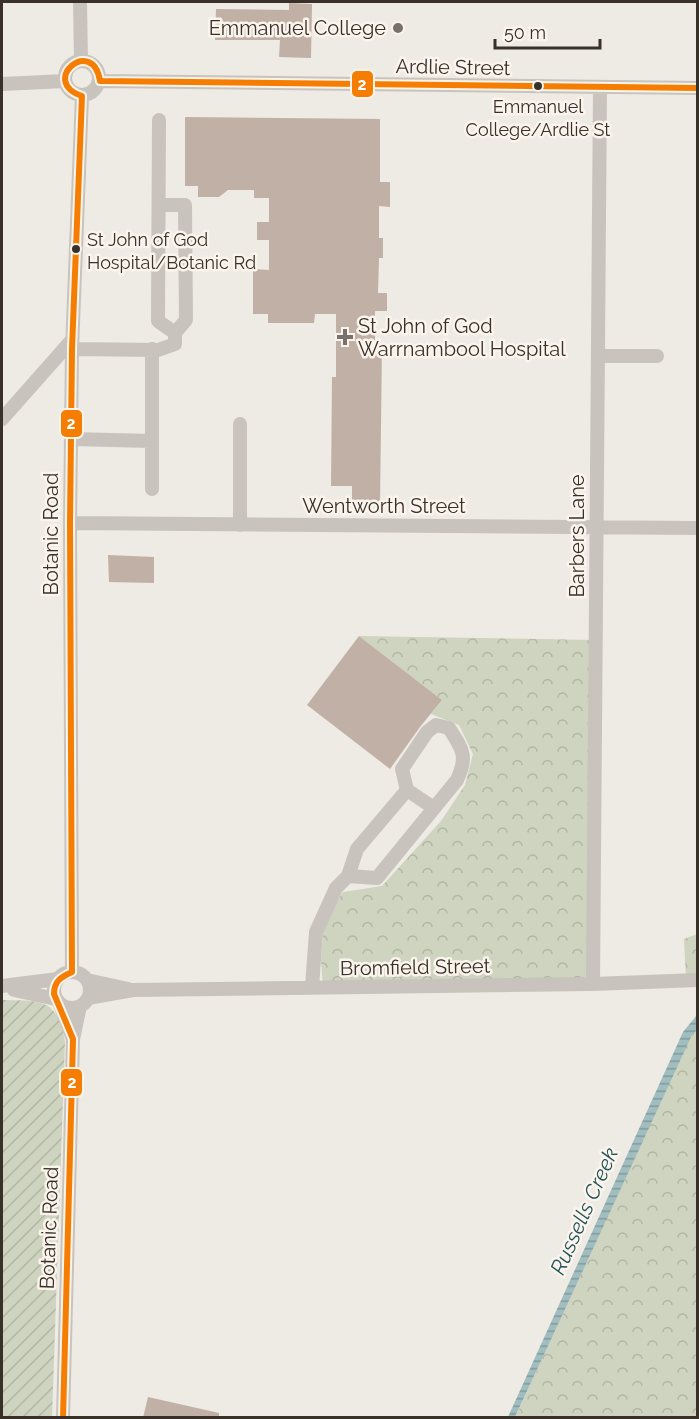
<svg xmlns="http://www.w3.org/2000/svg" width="699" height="1419" viewBox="0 0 699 1419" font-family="Raleway,sans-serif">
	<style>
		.forest { fill: url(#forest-crowns) }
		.garden { fill: url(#garden-furrows) }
		.water { fill: url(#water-rules) }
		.building { fill: #c1b0a6 }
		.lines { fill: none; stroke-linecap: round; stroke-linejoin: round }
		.minor { stroke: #c8c3bd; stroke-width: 14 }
		.bus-1-casing { stroke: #faf4ec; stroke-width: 10 }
		.bus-1 { stroke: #f57e02; stroke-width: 6 }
		.poi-dot { fill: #78716b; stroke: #faf4ec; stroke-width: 2 }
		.bus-dot { fill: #39302a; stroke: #faf4ec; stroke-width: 2 }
		.labels { text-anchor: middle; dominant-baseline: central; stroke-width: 5; stroke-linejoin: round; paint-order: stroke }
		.bus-label { font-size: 18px; fill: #39302a; stroke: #faf4ec }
		.poi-label { font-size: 20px; fill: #39302a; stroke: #faf4ec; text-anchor: end }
		.street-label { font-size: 20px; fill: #39302a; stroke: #faf4ec }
		.water-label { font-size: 21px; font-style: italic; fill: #21535a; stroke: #faf4ec }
		.line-badge { stroke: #faf4ec; stroke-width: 2 }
		.badge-label { font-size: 16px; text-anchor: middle; font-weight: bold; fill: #fff }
	</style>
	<defs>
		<pattern id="forest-crowns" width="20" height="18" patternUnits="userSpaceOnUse" patternTransform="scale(1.5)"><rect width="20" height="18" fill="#ced4bf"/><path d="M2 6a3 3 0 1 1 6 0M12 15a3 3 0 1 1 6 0" fill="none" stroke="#b2b6a4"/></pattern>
		<pattern id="garden-furrows" width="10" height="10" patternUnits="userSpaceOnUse" patternTransform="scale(1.5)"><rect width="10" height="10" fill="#ced4bf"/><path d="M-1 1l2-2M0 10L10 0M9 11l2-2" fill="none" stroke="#b2b6a4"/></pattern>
		<pattern id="water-rules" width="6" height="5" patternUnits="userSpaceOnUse" patternTransform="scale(1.5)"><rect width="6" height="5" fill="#a0bdbf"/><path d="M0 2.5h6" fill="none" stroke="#839a9b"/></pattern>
	</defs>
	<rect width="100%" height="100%" fill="#eeeae4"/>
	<path class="forest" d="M359 636 596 640 593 984 323 987 321 960 324 922 343 892 382 886 441 821 465 785 473 754 459 725 431 714 442 700Z
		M697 934V980H686L684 939Z
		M697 1025V1417L515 1418 689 1033Z"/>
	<path class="garden" d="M2 1000C39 1001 58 997 65 1042L52 1417 2 1418Z"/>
	<path class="water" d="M697 1015V1029L692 1035 515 1417H508L683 1032Z"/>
	<path class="building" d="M289 3 312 4 311 58 279 57 280 40H215L216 9 289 10Z
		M185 117 380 119V182H390V207L379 206V238H383V258H379L378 293H387V311H375V345H382L380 504 352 503V486H331L332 377H336V314H315L314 323H268V314H253V269L269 270V240H257V222H269V198H254V190H228L219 197H198V186H185Z
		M108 555 154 557V583L109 582Z
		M359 636 442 700 420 727 390 769 307 705Z
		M148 1397 219 1413V1418H143Z"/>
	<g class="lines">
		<path class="minor" d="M80 2 81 61
			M65 78a17 17 0 1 1 34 0a17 17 0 1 1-34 0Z
			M100 81 698 88
			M2 84 65 81
			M159 120 158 321 175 333
			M72 349 158 350 175 344V333L186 320 185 205H159
			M598 356H657
			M2 419 72 340
			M71 439 152 441
			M152 489V349
			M70 523 698 528
			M240 525V424
			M407 790 434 808
			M54 990a18 18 0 1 1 36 0a18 18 0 1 1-36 0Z
			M72 972 70 523 72 349 82 96
			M87 980 128 989
			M593 984 600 88
			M2 986 58 979
			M312 987 316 932 336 888 348 876 357 849 407 790 402 769 427 732 436 725 449 728C463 750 468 756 457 780L377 878 348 876
			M14 990 56 999
			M88 998 133 990 593 984 698 980
			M60 1004 73 1039
			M63 1418 73 1039 80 1006"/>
		<g class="bus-1-casing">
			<path id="bus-1" d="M63 1418 73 1039 54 994C54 981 61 977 72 972L70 523 72 349 82 96C38 81 93 35 100 81L698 88"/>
		</g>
		<use href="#bus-1" class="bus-1"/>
	</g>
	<g class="poi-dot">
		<circle cx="398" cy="28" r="6"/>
		<path d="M342 328h6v6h6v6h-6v6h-6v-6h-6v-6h6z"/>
	</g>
	<g class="bus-dot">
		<circle cx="538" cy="86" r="5"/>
		<circle cx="76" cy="249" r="5"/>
	</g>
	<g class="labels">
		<g class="bus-label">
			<text x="538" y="106">Emmanuel<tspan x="538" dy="23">College/Ardlie St</tspan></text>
			<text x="87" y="239" text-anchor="start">St John of God<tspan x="87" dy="23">Hospital/Botanic Rd</tspan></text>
		</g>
		<g class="poi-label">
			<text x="386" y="28">Emmanuel College</text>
			<text x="358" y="326" text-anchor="start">St John of God<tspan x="358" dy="23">Warrnambool Hospital</tspan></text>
		</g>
		<g class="street-label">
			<text transform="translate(453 67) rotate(1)">Ardlie Street</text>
			<text x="384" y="506">Wentworth Street</text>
			<text transform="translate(51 534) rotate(-90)">Botanic Road</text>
			<text transform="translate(577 536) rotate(-90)">Barbers Lane</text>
			<text transform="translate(415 967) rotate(-1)">Bromfield Street</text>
			<text transform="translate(49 1228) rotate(-88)">Botanic Road</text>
		</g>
		<g class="water-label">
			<text transform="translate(584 1211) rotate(-66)">Russells Creek</text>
		</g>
	</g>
	<g class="line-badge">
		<rect x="351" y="70" width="23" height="28" rx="6" fill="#f57e02"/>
		<rect x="60" y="409" width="23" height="29" rx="6" fill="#f57e02"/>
		<rect x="60" y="1068" width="23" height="29" rx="6" fill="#f57e02"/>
	</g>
	<g class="badge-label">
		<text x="362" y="90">2</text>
		<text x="71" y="429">2</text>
		<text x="72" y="1088">2</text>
	</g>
	<rect width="699" height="1419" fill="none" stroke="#39302a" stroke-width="6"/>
	<path d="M495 39v9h105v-9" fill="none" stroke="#39302a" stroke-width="3"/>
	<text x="504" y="39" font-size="18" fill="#39302a" stroke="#faf4ec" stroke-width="4.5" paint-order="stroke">50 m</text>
</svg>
